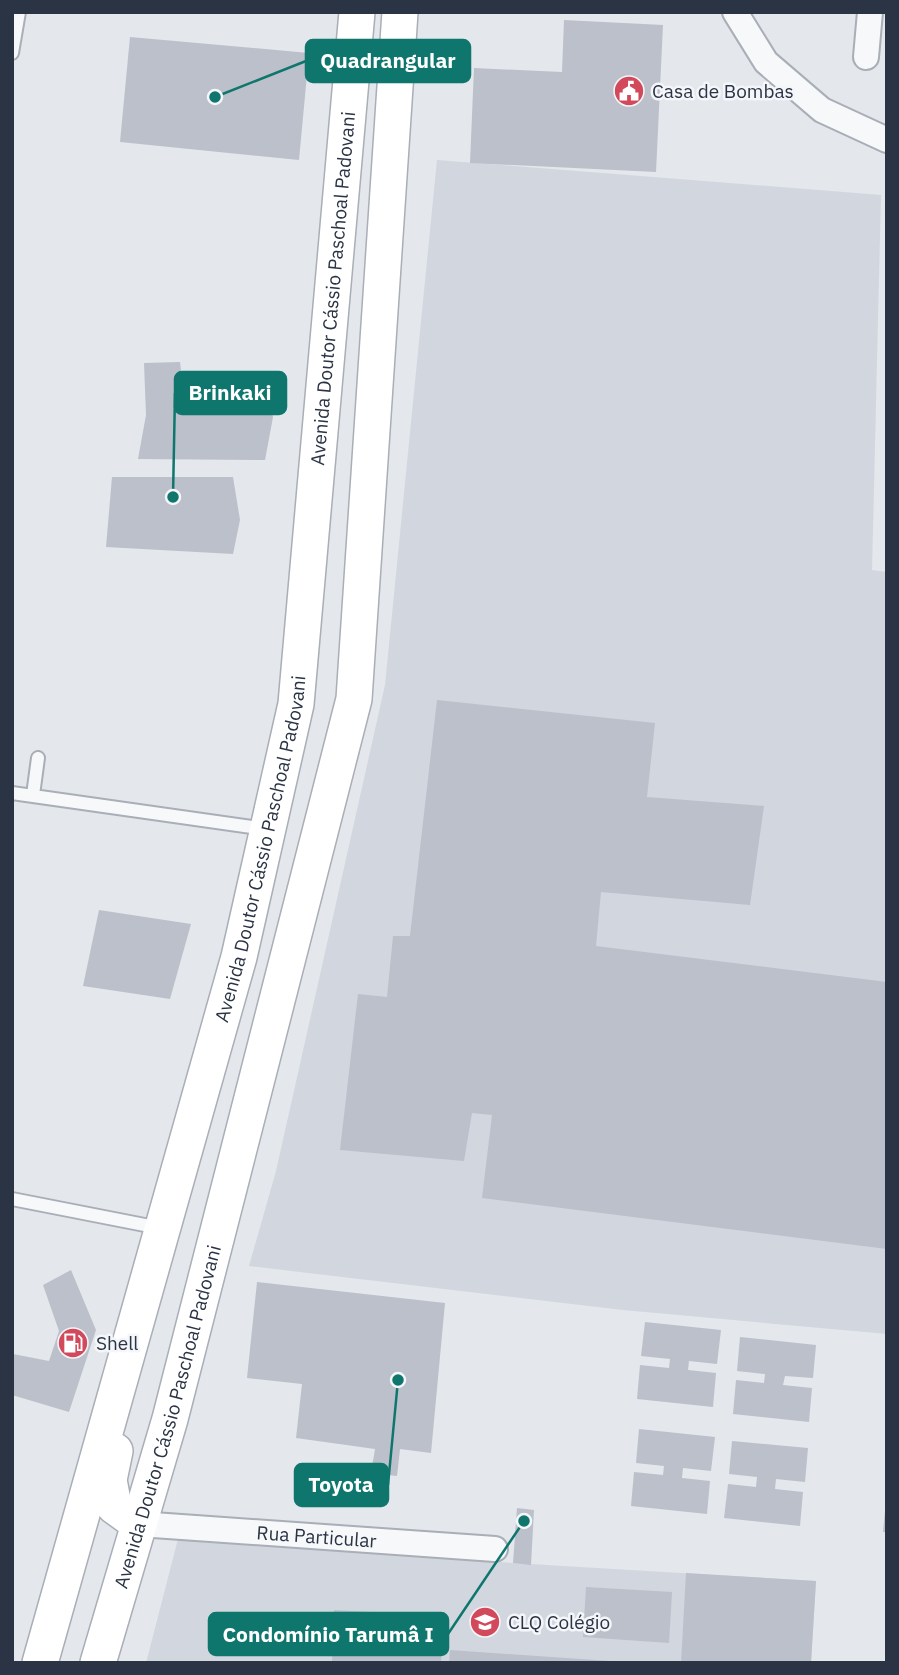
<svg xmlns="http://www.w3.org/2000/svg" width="899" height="1675" viewBox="0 0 899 1675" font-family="'IBM Plex Sans',sans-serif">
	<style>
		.built { fill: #d2d6de }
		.building { fill: #bbc0ca }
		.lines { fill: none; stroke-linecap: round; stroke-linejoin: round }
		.service-casing { stroke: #a9aeb7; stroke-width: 16 }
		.minor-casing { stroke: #a9aeb7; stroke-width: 28 }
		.secondary-casing { stroke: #a9aeb7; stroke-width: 38 }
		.service { stroke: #f7f8fa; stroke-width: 12 }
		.minor { stroke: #f7f8fa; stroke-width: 24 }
		.secondary { stroke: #fff; stroke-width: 35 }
		.labels { text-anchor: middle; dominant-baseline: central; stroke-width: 5; stroke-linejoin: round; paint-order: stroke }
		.poi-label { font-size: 19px; fill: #2b3445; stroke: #f4f6f9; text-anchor: start }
		.street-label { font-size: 19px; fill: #2b3445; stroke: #f4f6f9 }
		.leader { fill: none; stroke: #0f766e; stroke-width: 2.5 }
		.callout-dot { fill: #0f766e; stroke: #f4f6f9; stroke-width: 2.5 }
		.callout { fill: #0f766e; stroke: #0f766e; stroke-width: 2.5 }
		.callout-label { font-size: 21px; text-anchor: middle; font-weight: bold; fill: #fff }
	</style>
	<rect width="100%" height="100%" fill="#e4e7ec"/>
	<path class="built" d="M437 160 881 195 872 570 887 572V1334L623 1310 249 1266 276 1171 385 685Z
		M178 1539 513 1563 816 1581 811 1663H146Z"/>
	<path class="building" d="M564 20 663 25 656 172 470 163 474 68 562 72Z
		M130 37 309 53 299 160 120 142Z
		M180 362 182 379H266L273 417 265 460 138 459 146 415 144 363Z
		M112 477H233L240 520 233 554 106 547Z
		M437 700 655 723 647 797 764 806 750 905 601 892 596 946 887 982V1249L482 1198 492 1115 472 1113 464 1161 340 1150 358 994 387 997 393 936H410Z
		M99 910 191 924 170 999 83 986Z
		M71 1270 96 1330 69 1412 12 1395V1358L13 1354 49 1361 59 1331 43 1285Z
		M257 1282 445 1303 431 1453 400 1449 397 1476 371 1473 375 1449 296 1438 302 1384 247 1378Z
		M645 1322 721 1330 717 1364 689 1361 688 1370 716 1373 713 1407 637 1399 640 1365 669 1368 670 1359 641 1356Z
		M740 1337 816 1345 813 1378 785 1376 783 1385 812 1388 809 1422 733 1414 736 1380 764 1383 765 1374 737 1371Z
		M639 1429 715 1437 711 1471 683 1468 682 1478 710 1481 707 1514 631 1506 634 1472 663 1475 664 1466 636 1463Z
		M732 1441 808 1448 805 1482 776 1479 775 1489 803 1492 800 1526 724 1518 728 1484 756 1487 757 1477 729 1474Z
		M517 1508 534 1510 531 1565 513 1563Z
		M885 1511H887V1532H883Z
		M686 1573 816 1581 811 1663H681Z
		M586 1587 672 1592 669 1643 583 1637Z
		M334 1610 443 1616 441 1663H332Z
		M450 1650 610 1661V1663H449Z"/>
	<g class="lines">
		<g class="service-casing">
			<path id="service" d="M12 53 19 12
				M12 793 266 829
				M33 795 38 758
				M12 1199 160 1228"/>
		</g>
		<g class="minor-casing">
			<g id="minor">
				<path d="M735 12 766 62 822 110 887 140"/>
				<path d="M866 57 870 12"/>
				<path id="s1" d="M139 1524 495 1549"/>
			</g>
		</g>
		<g class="secondary-casing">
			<g id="secondary">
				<path d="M115 1451 109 1480 114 1506 139 1524"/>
				<path id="s2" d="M40 1663 239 957 296 704 357 12"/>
				<path id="s3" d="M98 1663 170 1419 354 699 400 12"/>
			</g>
		</g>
		<use href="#service" class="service"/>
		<use href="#minor" class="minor"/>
		<use href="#secondary" class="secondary"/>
	</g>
	<defs>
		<g id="civic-disc" transform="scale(1.575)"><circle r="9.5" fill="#d1495b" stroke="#f4f6f9"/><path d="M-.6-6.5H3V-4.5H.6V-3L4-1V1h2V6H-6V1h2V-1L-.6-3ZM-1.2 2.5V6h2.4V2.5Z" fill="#fff"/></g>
		<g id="fuel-disc" transform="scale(1.575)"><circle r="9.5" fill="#d1495b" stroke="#f4f6f9"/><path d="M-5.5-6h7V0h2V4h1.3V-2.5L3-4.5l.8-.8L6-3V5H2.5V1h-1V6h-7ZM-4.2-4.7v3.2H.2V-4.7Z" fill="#fff"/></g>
		<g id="school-disc" transform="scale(1.575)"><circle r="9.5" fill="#d1495b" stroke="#f4f6f9"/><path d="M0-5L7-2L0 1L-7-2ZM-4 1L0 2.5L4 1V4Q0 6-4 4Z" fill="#fff"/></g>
	</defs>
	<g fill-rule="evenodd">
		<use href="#civic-disc" x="629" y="91"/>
		<use href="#fuel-disc" x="73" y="1343"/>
		<use href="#school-disc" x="485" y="1622"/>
	</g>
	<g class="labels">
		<g class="poi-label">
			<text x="652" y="91">Casa de Bombas</text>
			<text x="96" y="1343">Shell</text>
			<text x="508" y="1622">CLQ Colégio</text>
		</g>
		<g class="street-label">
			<text stroke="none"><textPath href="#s2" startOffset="1410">Avenida Doutor Cássio Paschoal Padovani</textPath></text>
			<text stroke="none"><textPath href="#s2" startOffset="844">Avenida Doutor Cássio Paschoal Padovani</textPath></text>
			<text stroke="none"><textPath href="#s3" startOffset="256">Avenida Doutor Cássio Paschoal Padovani</textPath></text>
			<text stroke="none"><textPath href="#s1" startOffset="178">Rua Particular</textPath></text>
		</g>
	</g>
	<path class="leader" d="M215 97L306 61M173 497L175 393M398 1380L388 1485M524 1521L448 1634"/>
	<g class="callout-dot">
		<circle cx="215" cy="97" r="7"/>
		<circle cx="173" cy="497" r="7"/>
		<circle cx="398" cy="1380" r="7"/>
		<circle cx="524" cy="1521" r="7"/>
	</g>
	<g class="callout">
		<rect x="306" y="40" width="164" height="42" rx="7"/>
		<rect x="175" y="372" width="111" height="42" rx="7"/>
		<rect x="295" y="1464" width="93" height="42" rx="7"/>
		<rect x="209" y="1613" width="239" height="42" rx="7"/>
	</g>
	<g class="callout-label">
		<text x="388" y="68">Quadrangular</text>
		<text x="230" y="400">Brinkaki</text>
		<text x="341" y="1492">Toyota</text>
		<text x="328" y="1642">Condomínio Tarumâ I</text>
	</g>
	<rect width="899" height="1675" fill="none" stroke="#2b3445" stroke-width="28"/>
</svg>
